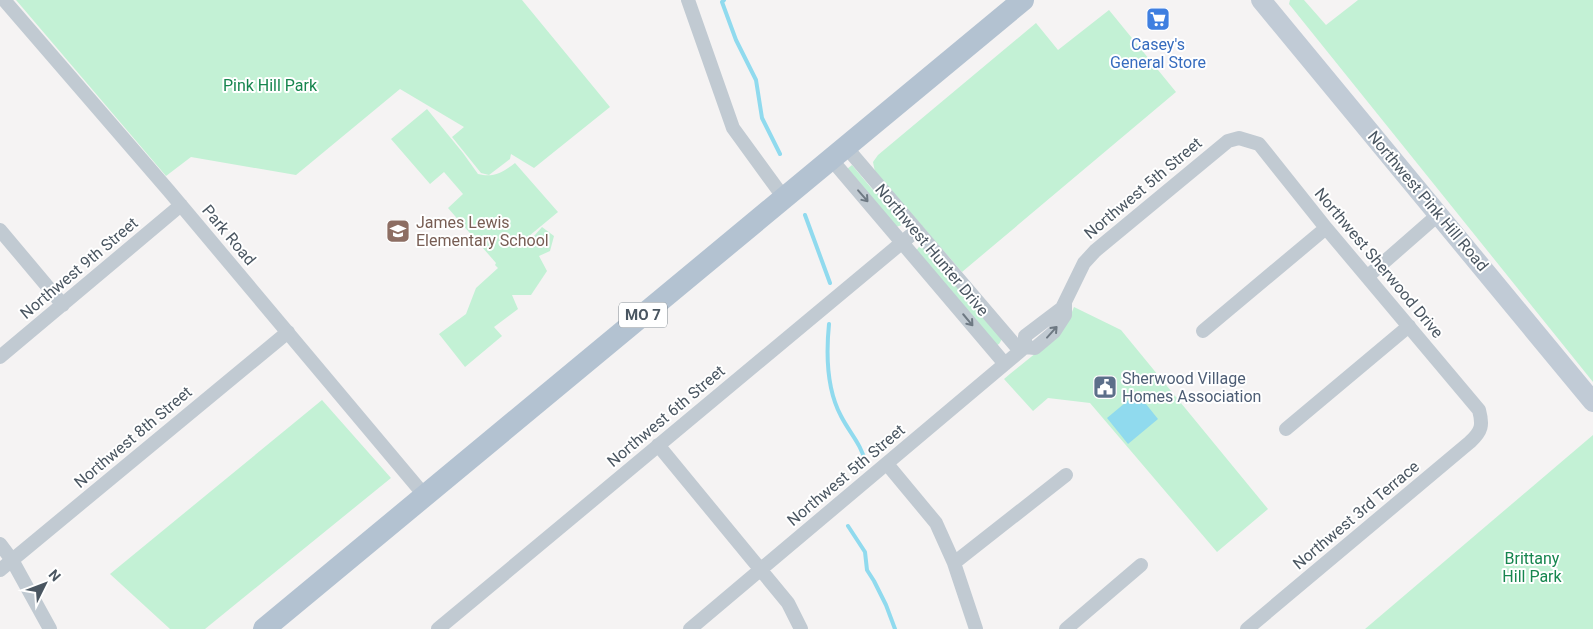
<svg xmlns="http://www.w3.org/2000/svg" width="1593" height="629" viewBox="0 0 1593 629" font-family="Roboto,sans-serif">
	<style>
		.green { fill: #c3f1d5 }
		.water { fill: #90daee }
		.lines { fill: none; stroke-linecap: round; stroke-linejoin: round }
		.stream { stroke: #90daee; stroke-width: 4 }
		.street { stroke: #c1cad2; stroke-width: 14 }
		.secondary { stroke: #c1cbd6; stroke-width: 20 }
		.primary { stroke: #b3c2d1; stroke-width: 22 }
		.oneway { stroke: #6e7983 }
		.labels { text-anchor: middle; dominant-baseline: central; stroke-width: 4; stroke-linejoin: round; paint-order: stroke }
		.shield { fill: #fff; stroke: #808990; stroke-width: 1 }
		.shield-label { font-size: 15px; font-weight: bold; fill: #4a5661 }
		.shop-label { font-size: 16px; fill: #366cbe; stroke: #fff }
		.park-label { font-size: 16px; fill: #17864f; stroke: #fff }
		.street-label { font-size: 16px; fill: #4a5661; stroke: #fff }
		.education-label { font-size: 16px; fill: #785e54; stroke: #fff; text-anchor: start }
		.service-label { font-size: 16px; fill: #4e5e75; stroke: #fff; text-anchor: start }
	</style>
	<rect width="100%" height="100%" fill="#f5f3f3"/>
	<path class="green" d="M16 0H522L610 107 534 168 511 154 510 159 489 175 481 173 452 137 464 127 400 89 296 175 191 157 166 176Z
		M1290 0H1304L1326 25 1358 0H1593V382L1289 4Z
		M1109 10 1176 92 962 272 875 172 873 162 878 155 1036 23 1058 50Z
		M427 109 463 153 478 174C494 178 503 172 515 163L558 212 523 241 527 244 542 227 554 236 550 251 539 256 547 271 531 295H512L518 309 494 327 502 336 465 367 439 334 466 314 476 288 498 268 495 265 496 263 448 208 463 194 444 172 430 184 391 139Z
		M852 165 872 189 884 197 903 223 902 225 896 227 847 169Z
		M921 244 1002 339 999 344 997 345 916 251Z
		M1074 307 1121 330 1268 509 1217 552 1090 403 1048 398 1033 411 1004 379C1028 358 1063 337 1074 307Z
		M322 400 391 478 205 629H170L110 574Z
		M1593 435V629H1365Z"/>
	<path class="water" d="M1137 393 1158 419 1128 444 1107 418Z"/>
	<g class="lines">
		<path class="stream" d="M724 0 722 2 736 40 756 80 762 118 780 154
			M805 215 830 283
			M829 324C826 354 826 388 841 416 849 432 862 445 866 464
			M848 526 865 552 867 570 874 581 886 605 895 629"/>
		<path class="street" d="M4 0 169 191 425 496
			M688 0 733 128 784 198
			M846 147 1020 351
			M831 159 1005 364
			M0 230 63 305
			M1367 277 1439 214
			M1203 331 1326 228
			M1025 347 1035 348 1054 332 1065 315V303
			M0 357 181 205
			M1286 429 1409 326
			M658 445 788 603 801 629
			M887 464 936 523 954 563 976 629
			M0 544 12 560 50 629
			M954 563 1066 475
			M0 570 288 332
			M438 629 917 230
			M690 629 1025 347V336L1062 308 1084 263 1095 251 1228 141 1239 138 1259 144 1326 228 1479 410C1483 425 1482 431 1470 442L1247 629
			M1066 629 1141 565"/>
		<path class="secondary" d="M1261 0 1593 402"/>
		<path class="primary" d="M264 629 1023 0"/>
	</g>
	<defs><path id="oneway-shaft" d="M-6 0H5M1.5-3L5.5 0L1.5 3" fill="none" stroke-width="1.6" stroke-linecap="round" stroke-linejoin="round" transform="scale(1.25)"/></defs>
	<g class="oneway">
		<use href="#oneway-shaft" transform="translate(863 196) rotate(49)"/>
		<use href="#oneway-shaft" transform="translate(968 320) rotate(50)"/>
		<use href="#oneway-shaft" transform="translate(1052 332) rotate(-48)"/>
	</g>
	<defs>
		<g id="supermarket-square" transform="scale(1.25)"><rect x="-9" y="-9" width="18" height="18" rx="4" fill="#3f7fe0" stroke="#fff"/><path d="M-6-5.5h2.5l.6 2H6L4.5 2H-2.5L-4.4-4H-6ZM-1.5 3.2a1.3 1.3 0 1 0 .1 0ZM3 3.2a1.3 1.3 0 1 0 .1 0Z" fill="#fff"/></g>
		<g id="school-square" transform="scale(1.25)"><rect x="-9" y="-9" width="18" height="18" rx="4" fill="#8d6e63" stroke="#fff"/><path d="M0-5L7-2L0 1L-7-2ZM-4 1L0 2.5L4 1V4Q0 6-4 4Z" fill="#fff"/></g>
		<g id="civic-square" transform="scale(1.25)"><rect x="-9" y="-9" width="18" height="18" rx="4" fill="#5c6f8a" stroke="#fff"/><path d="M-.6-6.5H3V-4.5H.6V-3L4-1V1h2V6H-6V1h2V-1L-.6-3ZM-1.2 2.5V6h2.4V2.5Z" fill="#fff"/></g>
	</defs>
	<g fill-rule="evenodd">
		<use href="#supermarket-square" x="1158" y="19"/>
		<use href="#school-square" x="398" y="231"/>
		<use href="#civic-square" x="1105" y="387"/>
	</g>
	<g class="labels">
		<rect class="shield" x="619" y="302.5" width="48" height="25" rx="4"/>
		<g class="shield-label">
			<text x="643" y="315">MO 7</text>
		</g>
		<g class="shop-label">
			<text x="1158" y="44">Casey's<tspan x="1158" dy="18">General Store</tspan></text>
		</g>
		<g class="park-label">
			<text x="270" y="85">Pink Hill Park</text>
			<text x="1532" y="558">Brittany<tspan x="1532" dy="18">Hill Park</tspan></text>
		</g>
		<g class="street-label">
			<text transform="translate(1143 188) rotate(-40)">Northwest 5th Street</text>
			<text transform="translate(1428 201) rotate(50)">Northwest Pink Hill Road</text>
			<text transform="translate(229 235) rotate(50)">Park Road</text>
			<text transform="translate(932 250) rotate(50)">Northwest Hunter Drive</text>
			<text transform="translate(1379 263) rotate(50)">Northwest Sherwood Drive</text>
			<text transform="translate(79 268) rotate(-40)">Northwest 9th Street</text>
			<text transform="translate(666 416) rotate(-40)">Northwest 6th Street</text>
			<text transform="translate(133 437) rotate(-40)">Northwest 8th Street</text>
			<text transform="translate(846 475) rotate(-40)">Northwest 5th Street</text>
			<text transform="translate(1356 515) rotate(-40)">Northwest 3rd Terrace</text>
		</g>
		<g class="education-label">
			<text x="416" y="222">James Lewis<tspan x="416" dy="18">Elementary School</tspan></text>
		</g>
		<g class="service-label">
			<text x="1122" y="378">Sherwood Village<tspan x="1122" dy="18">Homes Association</tspan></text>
		</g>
	</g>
	<g transform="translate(45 584) rotate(48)" stroke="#ffffff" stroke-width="4" paint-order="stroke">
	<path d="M0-4L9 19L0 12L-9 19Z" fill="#4a5661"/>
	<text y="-8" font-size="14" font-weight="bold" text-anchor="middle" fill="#4a5661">N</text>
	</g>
</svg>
